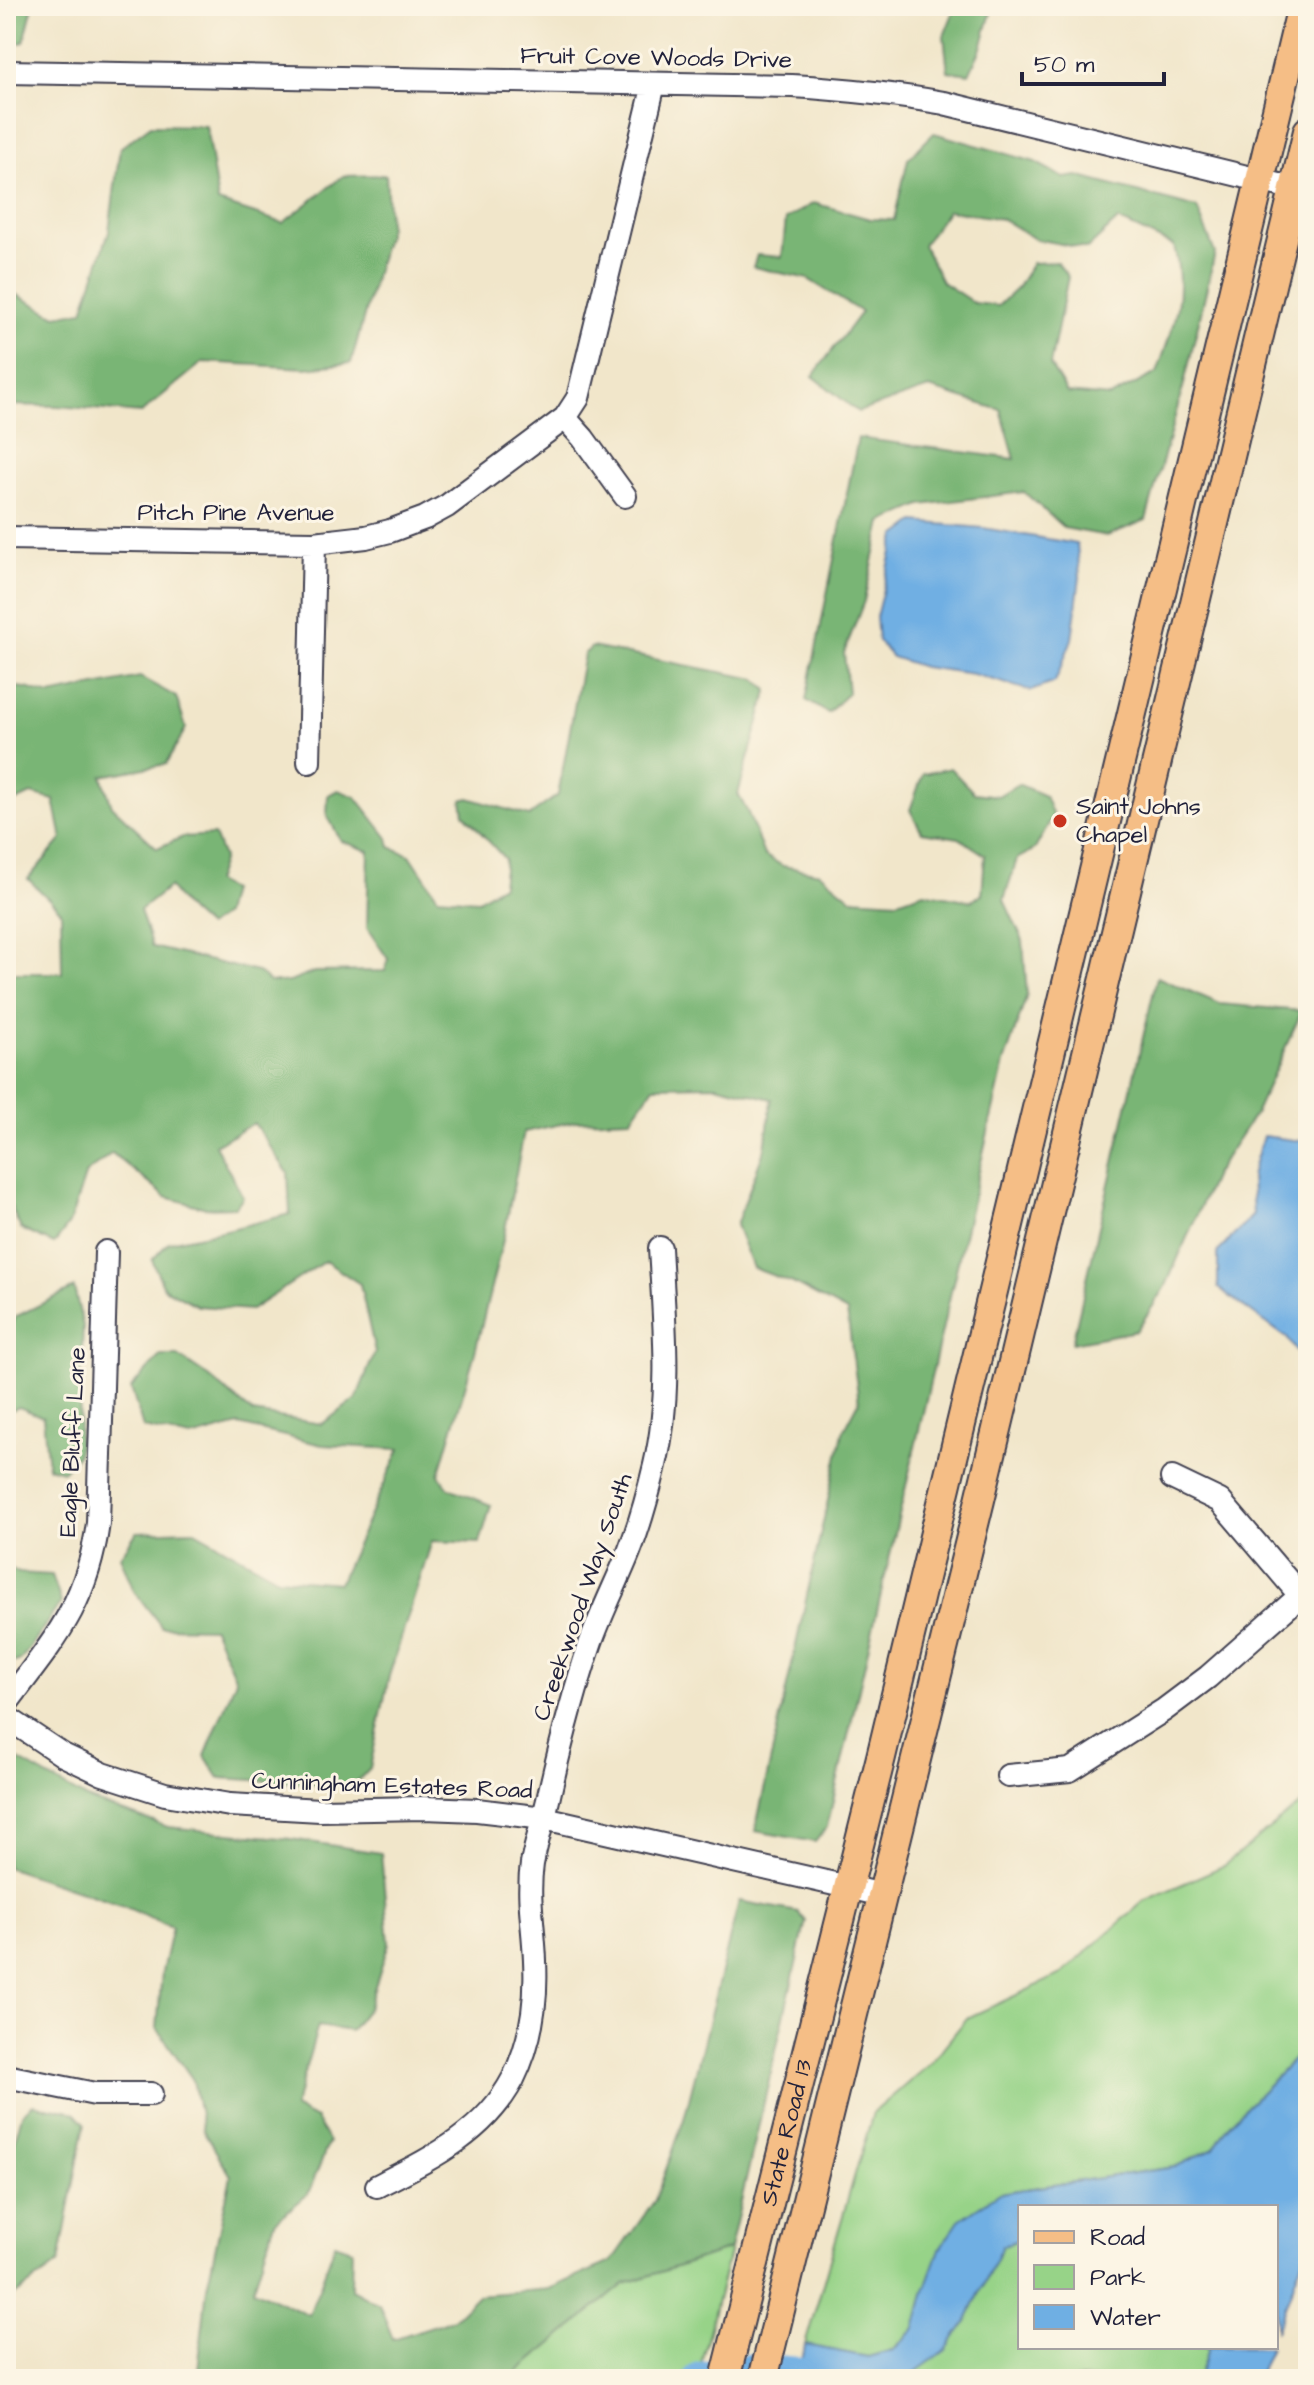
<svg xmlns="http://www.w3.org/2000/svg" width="1314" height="2385" viewBox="0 0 1314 2385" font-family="'Architects Daughter',sans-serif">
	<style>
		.green { fill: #97d388; stroke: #5c7a62; stroke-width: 2 }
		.forest { fill: #79b574; stroke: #4e6c58; stroke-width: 2; fill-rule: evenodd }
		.water { fill: #6fafe3; stroke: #48688f; stroke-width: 2 }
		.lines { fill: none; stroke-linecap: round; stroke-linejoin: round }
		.river { stroke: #6fafe3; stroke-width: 34 }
		.minor-casing { stroke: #413f50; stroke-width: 26 }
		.major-casing { stroke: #413f50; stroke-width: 32 }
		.minor { stroke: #fff; stroke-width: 22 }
		.major { stroke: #f5be86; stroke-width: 28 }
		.poi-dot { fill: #c8321e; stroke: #fcf5e5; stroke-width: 3 }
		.labels { text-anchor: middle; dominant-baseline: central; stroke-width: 6; stroke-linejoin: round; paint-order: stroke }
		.street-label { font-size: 24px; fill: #22223b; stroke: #fcf5e5 }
		.poi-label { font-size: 24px; fill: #22223b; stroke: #fcf5e5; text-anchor: start }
	</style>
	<rect width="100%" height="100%" fill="#fcf5e5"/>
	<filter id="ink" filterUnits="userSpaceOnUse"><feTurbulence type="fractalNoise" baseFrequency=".0125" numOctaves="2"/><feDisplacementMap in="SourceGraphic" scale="16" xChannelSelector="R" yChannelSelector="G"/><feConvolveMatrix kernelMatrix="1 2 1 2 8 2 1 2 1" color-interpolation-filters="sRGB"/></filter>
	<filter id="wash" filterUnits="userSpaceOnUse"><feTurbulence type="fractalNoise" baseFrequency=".006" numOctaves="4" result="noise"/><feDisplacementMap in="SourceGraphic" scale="32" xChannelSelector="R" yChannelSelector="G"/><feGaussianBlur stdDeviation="1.8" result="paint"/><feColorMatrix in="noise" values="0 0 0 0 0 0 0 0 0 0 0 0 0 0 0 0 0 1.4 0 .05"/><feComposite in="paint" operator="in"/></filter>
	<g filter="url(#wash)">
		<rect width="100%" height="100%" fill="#f1e6ca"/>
		<path class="green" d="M1308 1798V2045L1230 2123 1214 2148 1175 2167 999 2193 925 2290 915 2329 892 2350 868 2357 805 2345 873 2113 931 2063 967 2018 1062 1974 1144 1901 1223 1866Z
			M1020 2239V2347H1209L1198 2379H904L914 2373 966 2322 1002 2246Z
			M730 2249 697 2379H509L624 2284Z"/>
		<path class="forest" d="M6 6H33L24 42 6 45Z
			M956 6H993L980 51 969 74 948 71 944 36Z
			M151 125 206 126 218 202 283 223 343 176 386 175 389 226 351 363 306 368 203 362 141 413 57 406 6 405V289L56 316 83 311 109 231 120 148Z
			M934 133 1035 162 1064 178 1077 176 1197 208 1215 253 1184 384 1146 520 1107 536 1064 528 1024 492 921 505 882 522 864 601 844 653 848 693 828 713 806 700 858 438 1015 459 1001 410 929 388 858 412 813 376 861 312 808 279 753 267 757 255 782 257 786 219 814 203 870 219 894 220 908 159ZM948 210 1002 219 1035 239 1087 249 1118 220 1174 246C1187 297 1173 326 1157 373L1110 397 1067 393 1050 365 1068 277 1057 262 1032 263 1018 287 998 306 974 303 942 282 923 245Z
			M592 647 756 679 768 690 738 794 748 813 764 855 783 866 820 873 851 898 898 901 924 892 971 901 982 894 985 855 959 838 922 832 910 810 923 774 950 768 974 793 998 796 1018 784 1045 796 1053 816 1035 849 1017 859 1004 900 1023 941 1027 995 1004 1063 827 1827 815 1842 755 1831 843 1432 859 1402 847 1312 793 1283 753 1268 736 1225 765 1148 772 1099 716 1085 654 1086 631 1119 575 1121 524 1132 503 1240 474 1356 439 1475 449 1488 491 1505 480 1543 432 1541 389 1676 370 1768 353 1786 219 1778 205 1756 236 1679 213 1628 162 1627 134 1591 120 1556 137 1532 193 1530 278 1578 339 1583 400 1449 322 1445 239 1425 191 1438 143 1428 131 1388 160 1356H178L209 1377 253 1413 322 1424 356 1399 375 1352 360 1284 325 1261 251 1310 198 1306 164 1288 152 1260 169 1242 231 1229 290 1214 288 1173 254 1123 215 1145 243 1197 235 1207 206 1208 166 1197 112 1153 86 1173 69 1224 54 1244 21 1229 11 1207 6 1204V973H62L61 911 28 879 62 839 54 800 31 794 6 806V686L26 688 50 695 140 677 176 697 186 728 166 764 102 776 112 806 157 848 183 837 214 835 223 858 215 882 230 890 224 915 207 927 185 907 169 887 140 910 152 947 257 972 270 982H290L314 972 385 971 388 959 367 928 369 851 341 841 327 815 328 795 338 790 356 797 388 838 390 847 410 855 438 897 478 900 502 885 505 859 464 814 462 800 469 798 529 816 558 795 584 654Z
			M1157 977 1220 1004 1302 1011 1256 1112 1214 1175 1165 1288 1136 1331 1072 1343Z
			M74 1288 83 1326 78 1454 63 1471 48 1467 43 1417 19 1407 6 1412V1335L15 1317Z
			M6 1566 19 1573 52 1575 61 1602 21 1660 6 1665Z
			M6 1753 87 1799 168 1827 291 1839 381 1853 389 1943 368 2008 350 2031 318 2026 294 2108 316 2119 329 2142 308 2194 275 2222 253 2289 309 2315 335 2244 352 2250 351 2289 379 2304 393 2339 454 2319 478 2295 549 2289 611 2262 655 2200 684 2119 739 1901 798 1912 806 1921 730 2249 624 2284 509 2379H197L207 2287 231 2176 203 2130 193 2080 157 2028 162 1972 172 1927 121 1905 6 1867Z
			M33 2104 76 2113 85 2123 59 2263 9 2300 6 2307V2174L22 2114Z"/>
		<path class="water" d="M915 522 983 528 1077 544 1080 577 1072 639 1055 682 1031 691 973 674 923 667 892 657 878 641 876 617 896 536Z
			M1263 1136 1302 1141 1308 1147V1368L1287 1338 1218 1288V1252L1253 1215 1251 1176Z
			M1308 2045V2244L1276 2332V2207H1020V2239L1002 2246 966 2322 946 2350 914 2373 904 2379H799L805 2345 868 2357 893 2350 915 2329 925 2290 940 2249 959 2220 999 2193 1175 2167 1214 2148 1230 2123Z
			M1209 2347H1270L1257 2379H1198Z"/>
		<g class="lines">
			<path class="river" d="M700 2379 755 2370 809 2375H847"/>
		</g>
	</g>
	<g filter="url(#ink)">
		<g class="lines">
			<g class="minor-casing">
				<path id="minor" d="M6 72 792 86C843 89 893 94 944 103L1308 192
					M565 418 583 438 625 496
					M6 538 314 543 366 537 390 531 425 518 447 506 565 418 578 398 654 84
					M309 762 314 543
					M1172 1478 1220 1501 1300 1595
					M6 1704C54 1640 87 1605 98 1523L106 1252
					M6 1717 63 1755 103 1774 165 1794 230 1805 320 1810 424 1808 477 1810 544 1818 883 1895
					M1008 1776 1070 1770 1164 1710 1208 1677 1308 1589
					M6 2076 95 2094H151
					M377 2186C430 2159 484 2134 513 2079 531 2043 537 2001 535 1961 534 1928 527 1897 532 1864 536 1843 543 1821 548 1800 560 1746 573 1694 591 1642 602 1611 617 1582 629 1552 640 1524 648 1495 655 1465 672 1394 664 1320 660 1248"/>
			</g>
			<g class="major-casing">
				<g id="major">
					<path id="s1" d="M725 2379 881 1757 1302 6"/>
					<path d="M763 2379 980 1500 1308 131"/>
				</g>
			</g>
			<use href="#minor" class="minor"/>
			<use href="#major" class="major"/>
		</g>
	</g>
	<circle class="poi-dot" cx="1060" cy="821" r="8"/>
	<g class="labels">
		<g class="street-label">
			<text transform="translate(656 58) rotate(1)">Fruit Cove Woods Drive</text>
			<text x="236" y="513">Pitch Pine Avenue</text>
			<text transform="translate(73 1442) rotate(-87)">Eagle Bluff Lane</text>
			<text transform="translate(583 1597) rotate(-71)">Creekwood Way South</text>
			<text transform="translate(392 1786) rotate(2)">Cunningham Estates Road</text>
			<text stroke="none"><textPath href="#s1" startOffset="254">State Road 13</textPath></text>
		</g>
		<g class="poi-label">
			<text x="1076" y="807">Saint Johns<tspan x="1076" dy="28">Chapel</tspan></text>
		</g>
	</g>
	<rect width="1314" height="2385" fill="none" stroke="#fcf5e5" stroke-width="32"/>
	<rect x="1018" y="2205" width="260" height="144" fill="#fcf5e5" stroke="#a5a1a1" stroke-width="2"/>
	<rect x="1034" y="2231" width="40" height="12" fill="#f5be86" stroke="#a5a1a1" stroke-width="2"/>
	<text x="1090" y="2245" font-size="24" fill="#22223b">Road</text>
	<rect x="1034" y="2265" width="40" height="24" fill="#97d388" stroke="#a5a1a1" stroke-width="2"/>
	<text x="1090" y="2285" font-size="24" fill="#22223b">Park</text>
	<rect x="1034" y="2305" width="40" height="24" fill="#6fafe3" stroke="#a5a1a1" stroke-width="2"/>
	<text x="1090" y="2325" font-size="24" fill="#22223b">Water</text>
	<path d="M1022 72v12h142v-12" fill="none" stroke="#22223b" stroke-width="4"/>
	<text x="1034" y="72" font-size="24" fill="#22223b" stroke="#fcf5e5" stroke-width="6" paint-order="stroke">50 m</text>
</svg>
